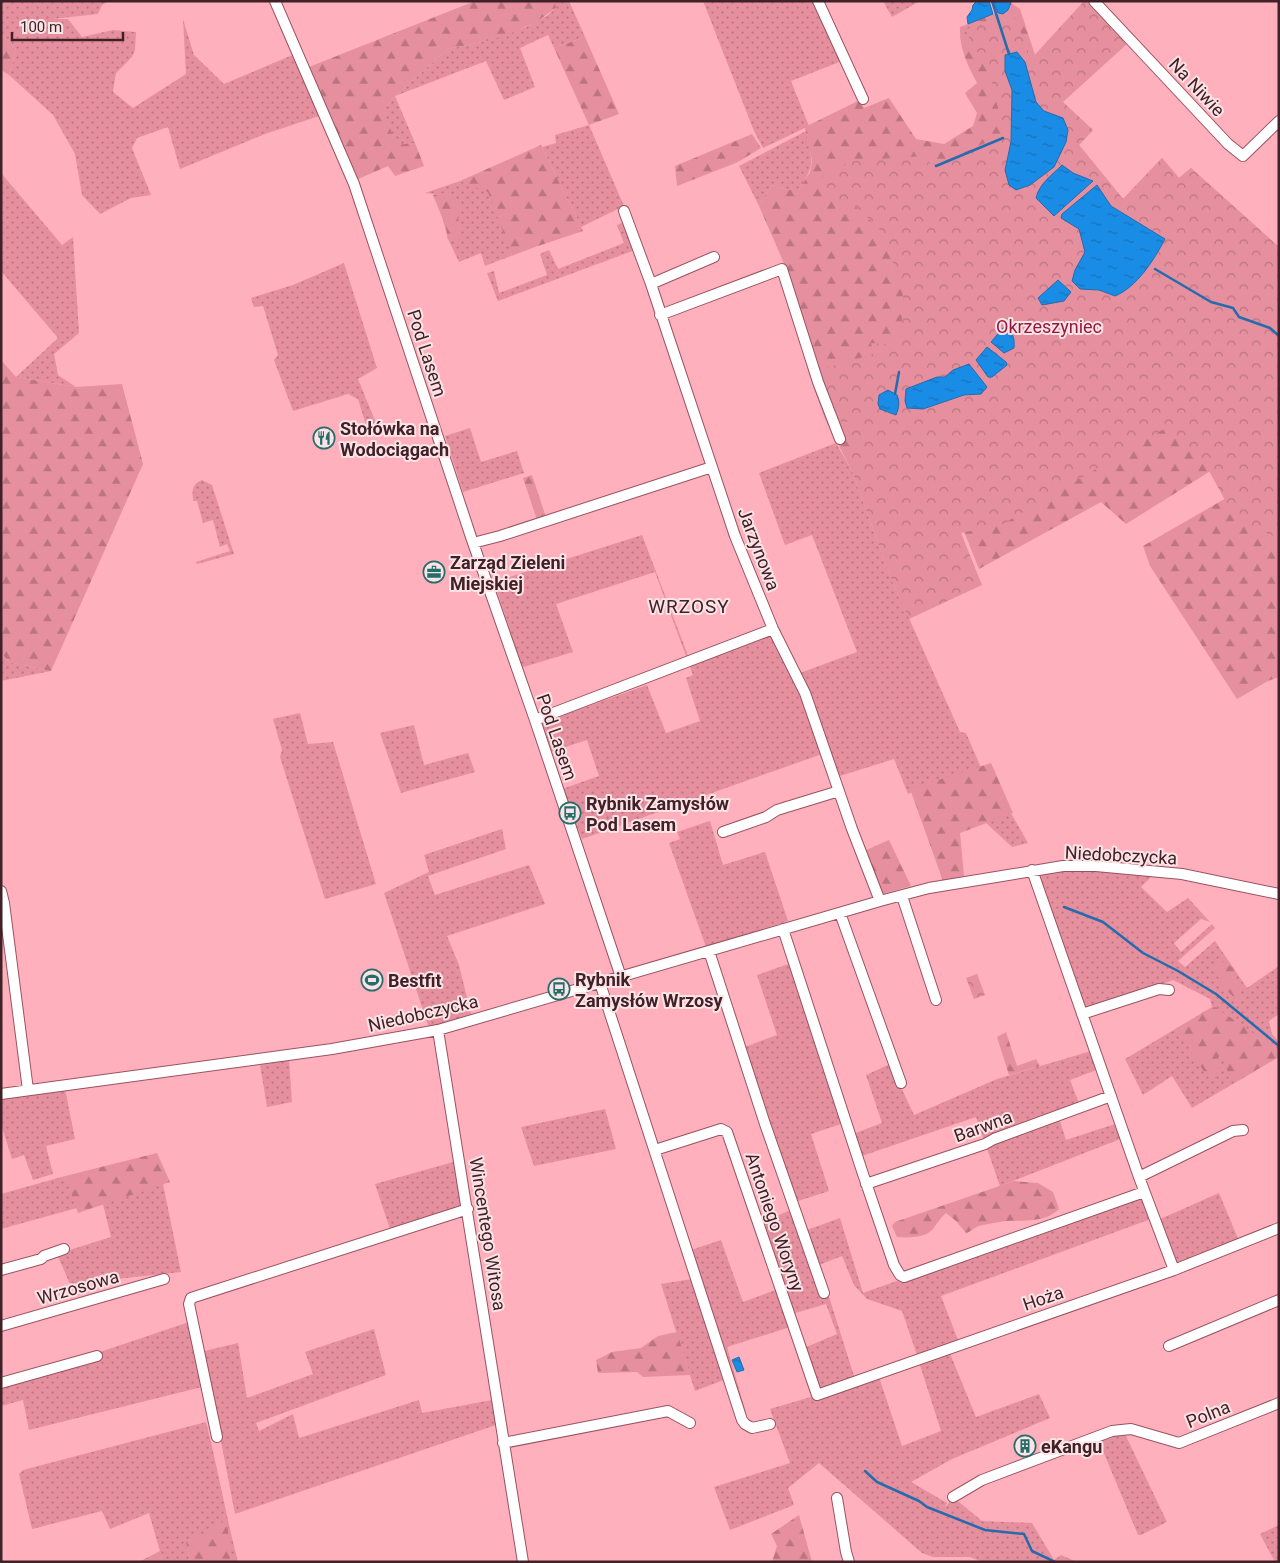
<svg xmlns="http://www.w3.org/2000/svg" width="1280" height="1563" viewBox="0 0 1280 1563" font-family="Roboto,sans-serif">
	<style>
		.grass { fill: url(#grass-dots) }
		.forest { fill: url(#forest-firs) }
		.park { fill: url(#park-crowns) }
		.water { fill: url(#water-ripples); stroke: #246cad }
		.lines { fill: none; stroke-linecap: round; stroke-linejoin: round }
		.stream { stroke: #246cad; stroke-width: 2.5 }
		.minor-casing { stroke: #985360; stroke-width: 12 }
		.minor { stroke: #fff; stroke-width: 10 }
		.labels { text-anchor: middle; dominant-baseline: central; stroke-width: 4; stroke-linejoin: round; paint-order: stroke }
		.street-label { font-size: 18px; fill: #3f2127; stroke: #fce3e6 }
		.park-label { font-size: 18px; fill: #92193f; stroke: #fce3e6 }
		.poi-label { font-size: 18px; font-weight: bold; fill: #3f2127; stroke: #fce3e6; text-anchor: start }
		.neighbourhood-label { font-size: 19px; letter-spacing: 1px; fill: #3f2127; stroke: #fce3e6 }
	</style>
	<defs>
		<pattern id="grass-dots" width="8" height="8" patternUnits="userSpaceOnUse" patternTransform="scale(1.25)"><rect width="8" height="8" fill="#e68f9e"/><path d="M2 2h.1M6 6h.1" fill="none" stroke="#bc7481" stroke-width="1.8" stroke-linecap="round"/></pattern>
		<pattern id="forest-firs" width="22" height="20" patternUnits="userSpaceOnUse" patternTransform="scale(1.25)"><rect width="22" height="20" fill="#e68f9e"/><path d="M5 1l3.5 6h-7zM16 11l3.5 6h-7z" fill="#bc7481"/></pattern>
		<pattern id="park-crowns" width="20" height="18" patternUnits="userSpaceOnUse" patternTransform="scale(1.25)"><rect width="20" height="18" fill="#e68f9e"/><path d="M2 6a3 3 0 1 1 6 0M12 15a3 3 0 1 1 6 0" fill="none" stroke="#bc7481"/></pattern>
		<pattern id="water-ripples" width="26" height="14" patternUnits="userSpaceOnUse" patternTransform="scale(1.25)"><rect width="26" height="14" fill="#198ce6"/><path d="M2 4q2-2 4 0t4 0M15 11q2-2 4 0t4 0" fill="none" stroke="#1872ba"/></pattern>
	</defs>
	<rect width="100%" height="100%" fill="#ffb0bc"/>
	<path class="grass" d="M1 1H109L102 5 98 14 53 19H68L82 37 113 30 136 32 135 50 132 57 116 73 113 92 133 108 186 74 183 19 194 55 224 84 295 54 322 115 265 134 180 169 168 127 137 138 132 148 151 195 131 198 100 214 82 195 75 154 53 115 9 75 16 49 1 34Z
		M555 1H569L585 37 554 48 548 35 520 48 535 87 504 100 486 61 395 96 415 143 397 146 383 111 395 96 448 49 487 41 526 27 548 15 556 8Z
		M703 1H815L842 61 791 81 809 126 763 148 754 131Z
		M883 1H920L892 17Z
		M589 125 624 206 581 227 542 147 556 143 555 135Z
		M806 131C812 162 816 163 799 190H788L772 185 759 206 739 166Z
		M1 173 62 245 73 237 79 333 54 354 58 375 76 387 16 377 58 338 1 271Z
		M460 181 491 192 512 255 485 266 481 253 459 262 448 239 436 194 425 193Z
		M624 222 635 250 498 301 487 273 494 271 499 293 547 275 540 254 549 250 558 269 624 243 617 225Z
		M344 263 377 368 358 379 376 423 366 425 358 399 348 394 293 411 274 360 278 355 263 306 254 307 251 298 293 285Z
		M470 428 481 462 517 451 524 473 463 492 445 436Z
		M836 443 852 471 891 578 960 732 966 733 982 770 941 780 908 794 894 759 840 776 822 754 582 839 562 789 599 776 587 740 550 752 541 723 647 685 666 733 700 721 686 678 693 675 655 572 556 604 573 652 524 667 522 666 494 582 642 535 689 658 774 623 800 673 857 652 812 535 785 545 759 473Z
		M202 480 212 485 234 554 197 564 196 562 230 551 227 544 220 547 213 520 203 523 197 501H193C192 491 192 484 202 480Z
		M1 654 9 662 51 671 1 681Z
		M300 713 308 744 333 742 376 884 325 899 280 757 282 750 273 719Z
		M414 725 424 765 468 753 475 772 401 793 380 733Z
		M1008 808 1028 843 1012 847 984 821Z
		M710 821 723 865 765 852 788 921 706 947 669 843 680 839 677 832Z
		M502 829 506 849 428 876 435 895 529 865 545 904 447 936 459 965 472 1018 429 1028 384 893 429 872 422 848 424 855Z
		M1064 871 1110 872 1152 876 1141 887 1167 912 1188 898 1210 922 1201 919 1174 943 1181 952 1212 924 1215 928 1178 961 1185 967 1215 941 1247 988 1279 966V1014L1269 1021 1272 1034 1279 1042V1057L1192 1108 1172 1076 1143 1095 1125 1059 1212 1007 1210 999 1173 980 1085 1013 1039 876 1041 874Z
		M791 963 844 1123 811 1134 829 1191 795 1202 804 1231 840 1218 863 1293 1142 1193 1151 1219 941 1296 958 1340 917 1355 902 1311 867 1299 854 1285 842 1256 819 1265 854 1376 819 1390 804 1348 837 1334 826 1304 792 1314 761 1223 793 1209 742 1048 777 1035 757 975Z
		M1091 1051 1099 1069 1070 1080 1079 1103 1059 1118 1066 1140 1118 1123 1123 1138 1000 1186 976 1117 859 1157 853 1134 882 1123 866 1075 890 1064 914 1115 997 1079Z
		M289 1060 292 1102 267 1107 260 1065Z
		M65 1089 75 1139 46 1146 53 1174 33 1180 24 1155 12 1159 1 1124V1097Z
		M605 1109 616 1149 534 1166 521 1127Z
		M464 1159 471 1201 465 1206 391 1232 375 1184Z
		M65 1176 77 1208 1 1229V1194Z
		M163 1184 181 1272 70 1284 57 1254 111 1237 103 1204Z
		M1219 1193 1239 1241 1182 1264 1177 1263 1158 1220Z
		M721 1240 743 1302 778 1289 790 1327 727 1347 747 1416 729 1378 695 1391 661 1284 692 1279 691 1250Z
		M192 1321 200 1352 238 1343 247 1398 313 1374 305 1352 374 1329 386 1375 256 1423 259 1431 293 1414 299 1438 419 1400 422 1413 492 1400 496 1425 235 1514 220 1436 202 1387 29 1430 23 1400 1 1406V1387L101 1358 100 1352Z
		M949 1351 976 1417 1039 1394 1050 1418 952 1459 911 1482 947 1503 945 1508 953 1497 982 1521 1032 1523 1054 1560 1061 1555 1077 1562H983L970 1557H933L922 1553 819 1463 788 1488 794 1505 730 1530 714 1487 790 1463 770 1409 879 1377 902 1446 941 1431 919 1362Z
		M206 1422C218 1469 226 1516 238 1562H231L228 1536 186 1542 190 1562H163L149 1513 110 1529 102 1511 32 1529 19 1474 23 1470Z
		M1125 1434 1167 1522 1141 1535H1138L1098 1439Z
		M1279 1525V1562H1275L1260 1534Z"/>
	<path class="forest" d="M475 1H555L556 8 536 22 514 32 487 41 448 49 395 96 383 111 397 145 415 143 424 166 395 176 388 166 358 179 309 67Z
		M1011 3 1020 9 1035 55 1063 103 1093 130 1079 145 1123 199 1162 158 1179 178 1191 168 1279 247V428L1126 524 1101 502 979 569 963 529 912 442 852 471 825 419 809 374 802 348 799 317 783 261 759 206 772 185 788 190H799L810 172 812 161 805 127 860 100 864 108 889 98 916 139 944 144 973 126 977 113 965 93 977 83C967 64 959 48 960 27L993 14H1003L1010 7Z
		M1 34 16 49 9 75 1 70Z
		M585 37 619 114 589 125 554 48Z
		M752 134 761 148 738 162 677 186 675 166Z
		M541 145 583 231 535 247 485 266 512 255 488 192 460 181Z
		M442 193 451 194 460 201 458 218 462 238 457 242 448 239 446 227 433 195Z
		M1 360 16 377 76 387 122 384 143 464 51 671 9 662 1 653Z
		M1279 465V677L1268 681 1237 699 1150 566 1143 546 1247 486Z
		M532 475 546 517 537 520 523 478Z
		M991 763 1013 813 960 833 964 876 943 881 910 789Z
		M889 840 911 886 882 894 864 851Z
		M1221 961 1234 968 1242 1002 1238 1001 1222 986 1214 967Z
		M1215 1007 1274 1047 1278 1057 1238 1081C1225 1078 1228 1065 1222 1055L1218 1057 1219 1076 1212 1080C1200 1070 1187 1043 1177 1028Z
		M1006 1032 1017 1066 1036 1059 1040 1066 1009 1075 997 1037Z
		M157 1153 170 1182 78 1213 65 1176Z
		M1014 1181 1038 1183 1053 1192 1059 1209C1045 1223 1024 1220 1006 1221 998 1222 987 1224 979 1226 974 1227 971 1232 966 1233L956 1221 946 1213C940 1218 937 1224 933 1229 925 1238 908 1238 897 1237L892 1226 895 1222Z
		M677 1332 690 1375 643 1377 637 1372 598 1373 596 1360 612 1352 641 1348 658 1336Z
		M799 1515 812 1562H772L777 1546 771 1534Z
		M227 1520 231 1562H190L186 1542Z
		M160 1551 163 1562H139Z"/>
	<path class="park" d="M1084 1H1086L1127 44 1063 102 1093 130 1079 145 1123 199 1162 158 1179 178 1191 168 1279 247V381L1274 385 1279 389V538L1236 520 1209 471 1179 437 1164 429 1003 524 961 533 982 585 909 619 891 578 852 471 850 422 829 420 812 372 873 354 871 343 896 345 905 306 900 281 879 228 854 205 835 198 812 181 853 161 922 156 933 165 1004 135 990 74 965 30 1012 10 1031 59Z
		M977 974 985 995 974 999 966 978Z"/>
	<path class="water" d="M977 1H989L993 14 968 24 967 17 972 10 973 5Z
		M993 1H1010L1011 3 1008 10 1003 14 998 13Z
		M1017 52 1025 62 1036 102 1044 111 1063 118 1068 130 1066 142 1054 167 1030 185 1016 190 1009 185 1005 170 1011 142 1012 90 1005 71V55Z
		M1062 165 1073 173 1093 181 1054 216 1036 198C1039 184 1052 175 1062 165Z
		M1097 185 1111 206 1165 239C1154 260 1137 287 1115 296L1099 290 1080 289 1072 281 1075 270 1085 252 1079 229 1061 218 1062 214Z
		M1058 280 1071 292 1064 301 1042 305 1038 298Z
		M1006 327C1013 333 1015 339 1014 348L1004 353 991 342 1003 328Z
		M987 347 1006 362 1007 365 992 377H988L976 360Z
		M969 364 987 387 981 394 964 395 923 409 907 408 905 401 906 389 937 377H945L953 370Z
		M888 390 897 395C900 402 899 408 896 415L880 409 878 404 879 395Z
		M739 1357 744 1370 737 1372 732 1360Z"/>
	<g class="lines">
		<path class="stream" d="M992 1 1009 54
			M936 166 1003 138
			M1155 269 1211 302 1233 308 1239 317 1270 328 1279 336
			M895 394 899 372
			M1064 907 1103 922 1143 953 1178 971 1216 994 1279 1046
			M865 1471 877 1482 919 1501 927 1507 985 1530 1024 1534 1032 1551 1055 1562"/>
		<g class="minor-casing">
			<path id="minor" d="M275 1 354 184 471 537 535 720 621 977
				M818 1 863 99
				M1094 1 1228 144 1243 156 1279 121
				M624 211 651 284 735 536 773 629 805 693 852 829 880 901
				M651 284 714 257
				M660 315 782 269 818 382 840 439
				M473 543 500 536 712 467
				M535 720 773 629
				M723 832 766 817 777 810 839 791
				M1032 870 1139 1177 1174 1270
				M1 891 4 903 28 1090
				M902 896 936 1000
				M840 913 901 1083
				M783 929 862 1171 894 1265 900 1275 904 1277 1144 1192
				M709 951 765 1124 824 1293
				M600 983 742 1420 745 1424 752 1428 770 1424
				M1082 1014 1159 989 1169 990
				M438 1030 523 1562
				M1 1094 332 1049 438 1030 880 901 929 888 1063 866H1096L1182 874 1279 894
				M655 1150 721 1129 727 1132 817 1395 1174 1270 1279 1228
				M1139 1177 1233 1131 1243 1130
				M866 1184 985 1144 994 1139 1111 1096
				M1 1270 41 1259 44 1256 64 1249
				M1 1326 164 1279
				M1169 1346 1279 1300
				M1 1383 97 1356
				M217 1437 189 1304 191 1298 468 1209
				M503 1443 668 1411 690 1423
				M953 1497 982 1480 1112 1431 1131 1429 1179 1443 1279 1403
				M837 1498 846 1552 849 1562"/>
		</g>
		<use href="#minor" class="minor"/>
	</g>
	<defs>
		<g id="restaurant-ring" transform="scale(1.125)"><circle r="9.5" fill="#fce3e6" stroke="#246e69" stroke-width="1.5"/><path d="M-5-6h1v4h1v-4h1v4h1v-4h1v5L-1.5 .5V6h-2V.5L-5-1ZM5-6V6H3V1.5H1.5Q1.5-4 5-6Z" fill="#246e69"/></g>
		<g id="office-ring" transform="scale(1.125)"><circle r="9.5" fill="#fce3e6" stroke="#246e69" stroke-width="1.5"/><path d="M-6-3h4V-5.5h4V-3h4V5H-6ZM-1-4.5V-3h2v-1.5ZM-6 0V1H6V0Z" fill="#246e69"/></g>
		<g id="bus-ring" transform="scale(1.125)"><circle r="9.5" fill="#fce3e6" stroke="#246e69" stroke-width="1.5"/><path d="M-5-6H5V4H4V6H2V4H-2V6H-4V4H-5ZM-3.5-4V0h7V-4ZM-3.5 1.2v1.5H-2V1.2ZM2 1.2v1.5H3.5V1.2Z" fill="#246e69"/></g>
		<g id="stadium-ring" transform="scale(1.125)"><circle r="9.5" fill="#fce3e6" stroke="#246e69" stroke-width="1.5"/><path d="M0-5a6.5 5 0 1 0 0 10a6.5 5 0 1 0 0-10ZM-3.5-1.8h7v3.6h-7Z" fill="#246e69"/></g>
		<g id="building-ring" transform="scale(1.125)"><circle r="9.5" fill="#fce3e6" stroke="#246e69" stroke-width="1.5"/><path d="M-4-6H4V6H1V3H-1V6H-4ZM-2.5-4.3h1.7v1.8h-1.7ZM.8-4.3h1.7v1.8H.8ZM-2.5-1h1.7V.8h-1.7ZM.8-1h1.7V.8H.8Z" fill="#246e69"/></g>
	</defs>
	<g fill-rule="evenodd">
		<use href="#restaurant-ring" x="324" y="438"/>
		<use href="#office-ring" x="434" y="572"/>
		<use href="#bus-ring" x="570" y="813"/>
		<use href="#stadium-ring" x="372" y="980"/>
		<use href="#bus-ring" x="559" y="989"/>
		<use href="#building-ring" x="1025" y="1446"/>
	</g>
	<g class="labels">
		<g class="street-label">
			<text transform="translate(1197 87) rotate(47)">Na Niwie</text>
			<text transform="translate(427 353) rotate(72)">Pod Lasem</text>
			<text transform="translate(759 549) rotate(69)">Jarzynowa</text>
			<text transform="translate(557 737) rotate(71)">Pod Lasem</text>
			<text transform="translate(1121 855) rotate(3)">Niedobczycka</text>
			<text transform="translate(423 1013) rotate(-13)">Niedobczycka</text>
			<text transform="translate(983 1126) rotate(-20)">Barwna</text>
			<text transform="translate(775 1222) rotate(71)">Antoniego Woryny</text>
			<text transform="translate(488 1234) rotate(81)">Wincentego Witosa</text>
			<text transform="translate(78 1287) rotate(-16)">Wrzosowa</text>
			<text transform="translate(1043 1298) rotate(-19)">Hoża</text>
			<text transform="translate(1208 1414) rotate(-22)">Polna</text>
		</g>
		<g class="park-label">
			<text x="1049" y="326">Okrzeszyniec</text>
		</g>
		<g class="poi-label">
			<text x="340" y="428">Stołówka na<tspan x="340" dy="21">Wodociągach</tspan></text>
			<text x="450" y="562">Zarząd Zieleni<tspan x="450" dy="21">Miejskiej</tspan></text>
			<text x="586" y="803">Rybnik Zamysłów<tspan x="586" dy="21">Pod Lasem</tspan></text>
			<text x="575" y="979">Rybnik<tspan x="575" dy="21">Zamysłów Wrzosy</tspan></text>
			<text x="388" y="980">Bestfit</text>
			<text x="1041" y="1446">eKangu</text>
		</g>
		<g class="neighbourhood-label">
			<text x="689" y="606">WRZOSY</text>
		</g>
	</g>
	<rect width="1280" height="1563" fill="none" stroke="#3f2127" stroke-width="5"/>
	<path d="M12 32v8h111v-8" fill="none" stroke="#3f2127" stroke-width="2.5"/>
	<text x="20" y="32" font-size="15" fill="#3f2127" stroke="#fce3e6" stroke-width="4" paint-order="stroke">100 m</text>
</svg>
